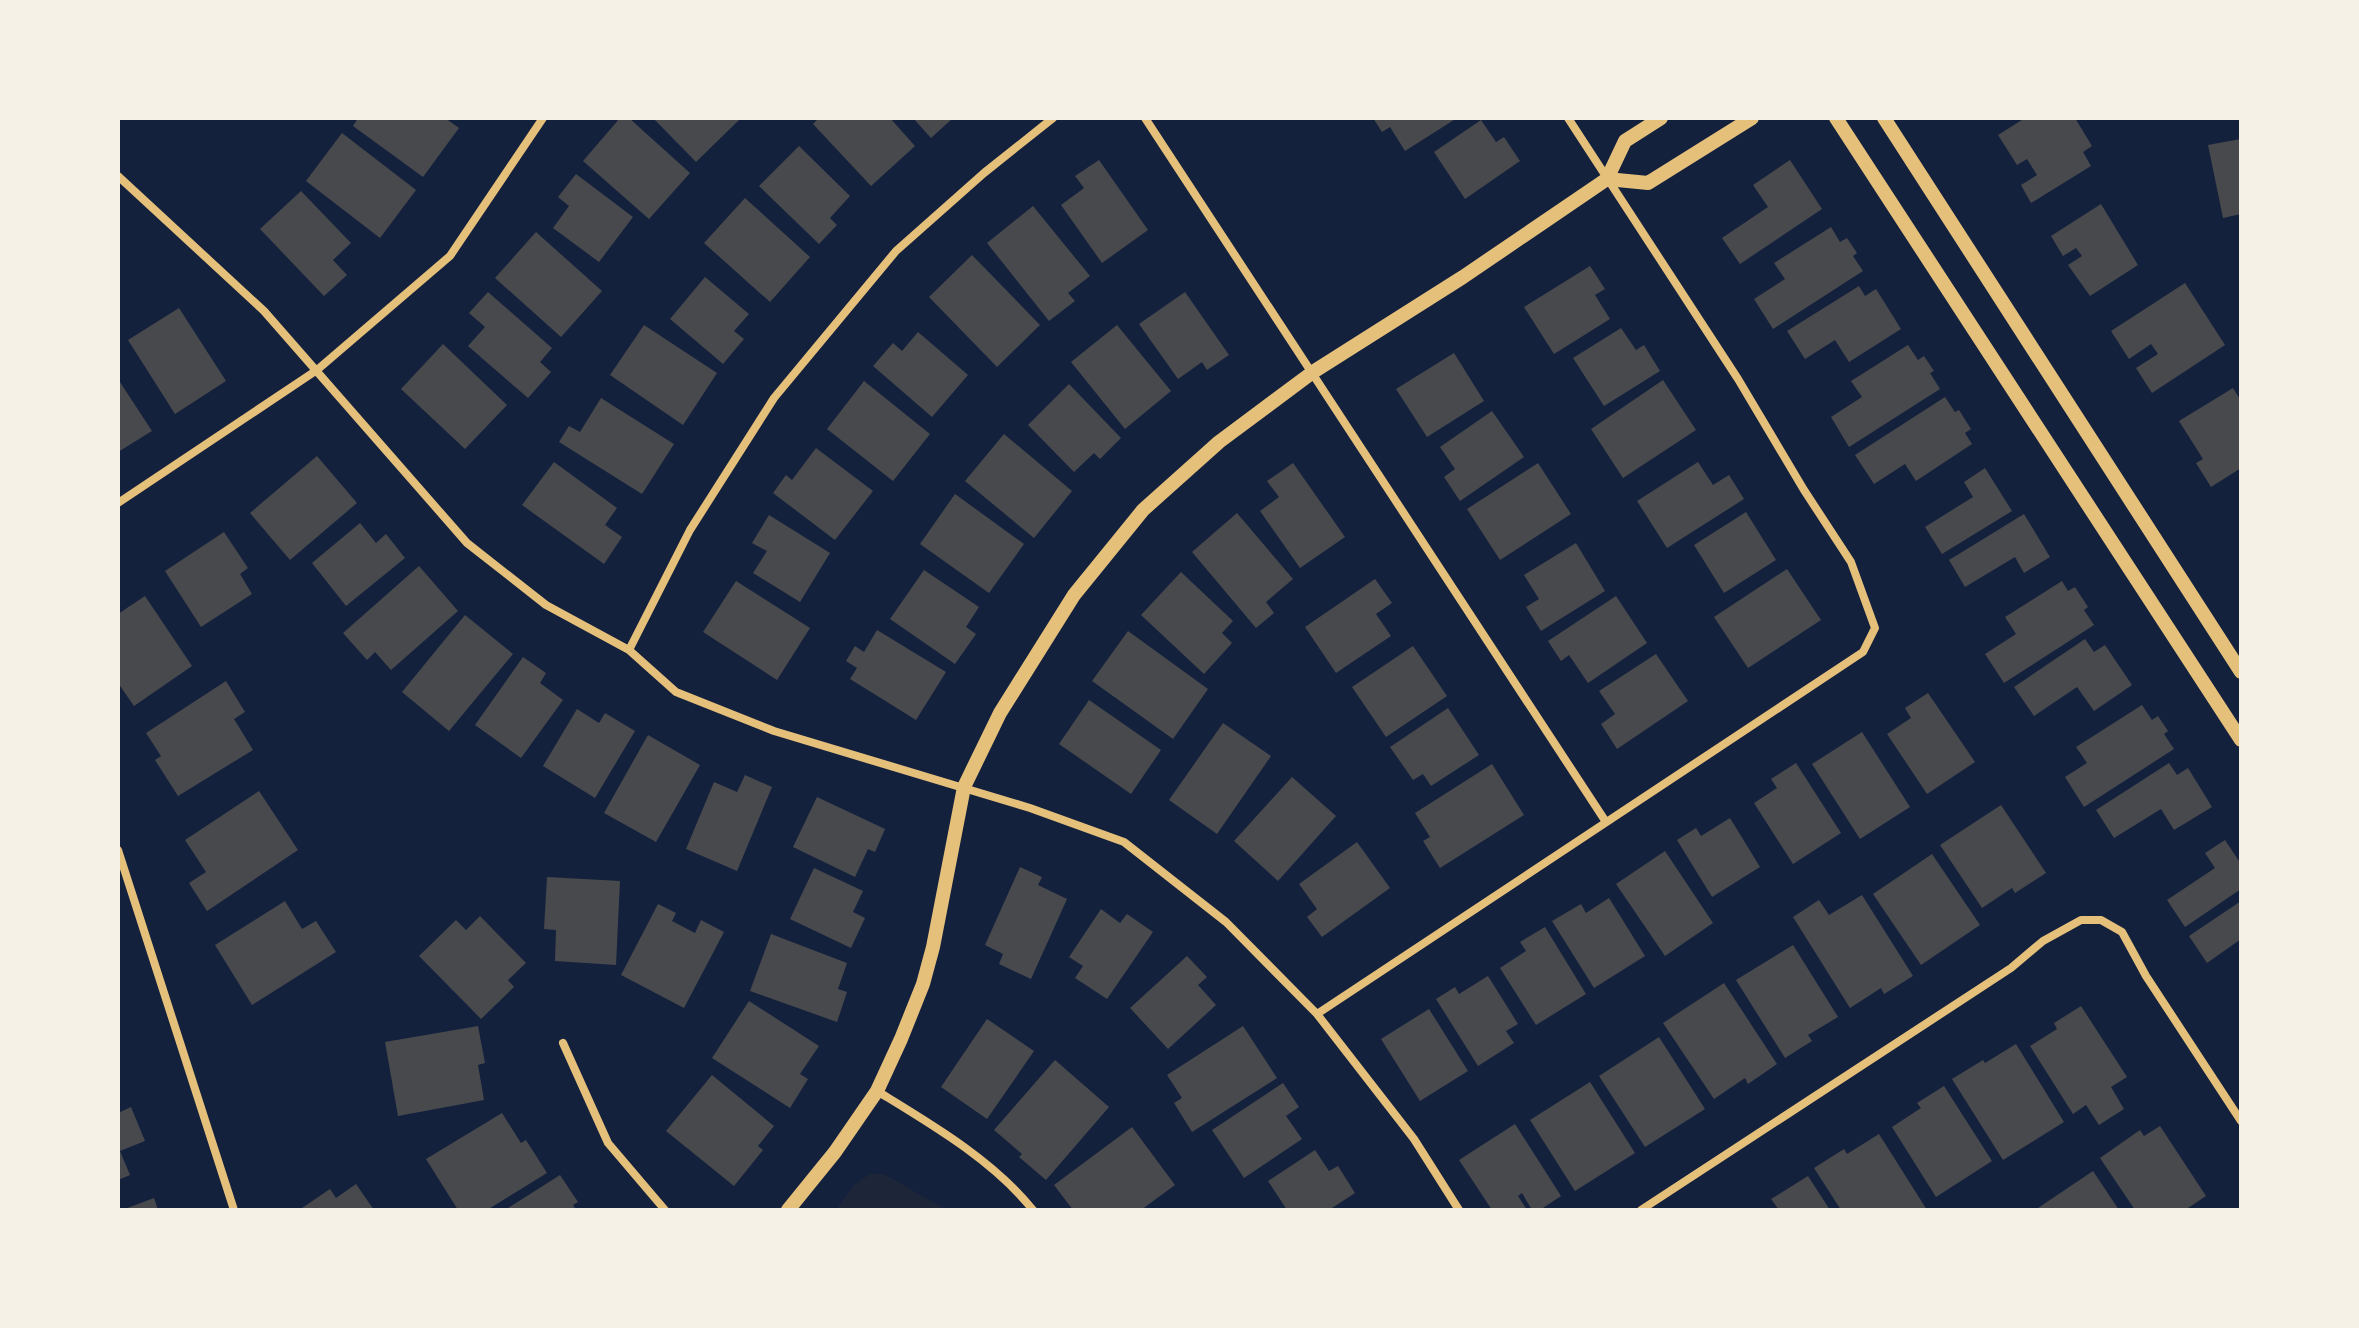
<svg xmlns="http://www.w3.org/2000/svg" width="2359" height="1328" viewBox="0 0 2359 1328" font-family="'Asap Condensed',sans-serif">
	<style>
		.green { fill: #1d2539 }
		.building { fill: #48494c }
		.lines { fill: none; stroke-linecap: round; stroke-linejoin: round }
		.minor { stroke: #e5c07b; stroke-width: 8 }
		.tertiary { stroke: #e5c07b; stroke-width: 14 }
	</style>
	<rect width="100%" height="100%" fill="#14213d"/>
	<path class="green" d="M870 1174H884L947 1210H836L854 1185Z"/>
	<path class="building" d="M358 118H445L459 128 423 177 353 126Z
		M620 118H629L690 173 649 219 583 161Z
		M653 118H736L739 120 696 162Z
		M819 118H890L915 146 871 186 813 124Z
		M913 118H953L931 138Z
		M1373 118H1457L1405 151 1390 127 1382 132Z
		M2025 118H2075L2092 146 2083 152 2091 166 2031 203 2021 185 2037 175 2027 159 2017 165 1998 135Z
		M1481 120 1496 142 1504 137 1520 161 1465 199 1434 152Z
		M342 133 416 190 380 238 306 181Z
		M2241 139V214L2223 218 2208 145Z
		M799 146 850 196 830 218 837 225 819 244 759 186Z
		M1099 160 1148 230 1102 263 1061 205 1084 188 1075 176Z
		M1790 160 1822 209 1740 264 1722 238 1768 207 1753 185Z
		M576 174 633 217 599 262 553 228 569 206 558 197Z
		M301 191 351 243 333 260 347 275 324 296 260 229Z
		M745 198 810 257 770 302 704 243Z
		M2101 204 2138 265 2090 296 2068 265 2082 256 2076 248 2063 256 2051 236Z
		M1033 206 1090 276 1068 293 1075 301 1049 321 987 243Z
		M1831 227 1840 242 1847 238 1857 253 1853 256 1863 271 1773 329 1754 299 1785 279 1774 263Z
		M536 232 602 291 561 337 495 278Z
		M972 255 1040 325 997 367 929 297Z
		M1590 266 1605 289 1595 295 1610 319 1554 354 1524 307Z
		M705 277 749 314 734 331 744 339 723 364 670 319Z
		M2185 283 2225 345 2152 393 2136 368 2158 354 2151 344 2129 359 2111 331Z
		M1859 286 1865 296 1876 289 1901 329 1849 362 1835 340 1805 359 1787 331Z
		M488 292 552 348 540 362 551 372 528 398 468 346 485 327 469 313Z
		M1185 292 1229 355 1207 370 1202 362 1178 379 1139 324Z
		M179 308 226 381 175 414 128 340Z
		M644 325 717 373 683 425 610 375Z
		M1117 325 1171 391 1125 429 1071 362Z
		M1621 328 1636 350 1644 345 1660 371 1604 406 1573 358Z
		M918 332 968 375 932 417 873 366 893 343 902 351Z
		M443 344 507 405 465 449 401 389Z
		M1908 345 1918 360 1924 356 1934 371 1930 373 1940 389 1849 447 1831 417 1862 397 1851 381Z
		M1454 353 1484 401 1427 437 1396 389Z
		M118 379 152 431 118 452Z
		M1663 380 1696 430 1623 478 1591 429Z
		M864 381 930 434 893 481 827 429Z
		M1069 384 1121 438 1100 459 1094 453 1074 472 1028 425Z
		M2233 388 2241 401V468L2211 487 2196 463 2203 459 2179 421Z
		M1945 397 1955 412 1959 410 1971 429 1965 433 1972 444 1916 481 1905 464 1874 484 1855 455Z
		M601 398 674 444 642 494 559 442 569 426 580 432Z
		M1492 411 1524 457 1460 501 1444 477 1455 469 1440 447Z
		M1004 434 1072 491 1034 538 965 481Z
		M816 448 873 491 835 540 773 493 786 475 792 480Z
		M317 456 357 503 290 560 250 513Z
		M554 462 617 508 605 525 622 537 604 564 522 505Z
		M1698 462 1713 485 1729 475 1744 499 1667 548 1637 501Z
		M1293 463 1345 537 1300 568 1260 511 1279 497 1267 481Z
		M1538 463 1571 514 1500 560 1467 509Z
		M1985 468 2012 511 1942 554 1925 527 1973 497 1964 482Z
		M955 494 1024 544 989 593 920 544Z
		M1746 512 1776 560 1724 593 1694 545Z
		M1237 513 1293 579 1266 602 1274 613 1256 628 1192 552Z
		M2024 514 2050 557 2024 573 2015 557 1965 587 1949 560Z
		M769 515 830 553 800 602 753 573 767 551 752 543Z
		M360 523 376 543 386 534 405 558 346 606 312 563Z
		M224 532 248 568 240 574 252 594 201 627 165 571Z
		M1576 543 1605 591 1541 631 1526 607 1539 599 1524 575Z
		M419 566 458 611 391 670 375 652 367 660 343 633Z
		M1787 569 1821 620 1748 668 1714 617Z
		M924 570 979 607 966 627 976 634 955 664 890 619Z
		M1181 572 1233 621 1222 633 1232 643 1204 674 1141 615Z
		M1375 579 1392 603 1376 614 1391 636 1336 673 1305 627Z
		M736 581 810 628 777 680 703 632Z
		M2062 581 2068 591 2075 587 2088 607 2084 610 2094 625 2004 683 1985 654 2016 634 2005 617Z
		M145 596 192 666 134 706 118 683V614Z
		M1616 596 1647 643 1588 683 1569 655 1561 661 1548 641Z
		M465 615 513 654 449 731 402 692Z
		M877 630 946 672 916 720 850 679 857 668 846 661 855 646 864 652Z
		M1128 631 1208 689 1173 739 1092 681Z
		M2085 639 2094 652 2105 645 2132 685 2094 711 2077 687 2034 716 2014 687Z
		M1413 646 1447 696 1386 737 1352 687Z
		M1656 654 1688 701 1617 749 1601 724 1615 714 1599 691Z
		M523 657 546 673 540 683 563 700 521 758 475 725Z
		M226 681 245 712 234 719 253 750 178 796 155 760 161 756 146 733Z
		M1928 693 1975 762 1927 794 1887 734 1911 718 1905 708Z
		M1089 700 1161 750 1131 794 1059 744Z
		M2142 705 2152 720 2158 716 2168 731 2164 734 2174 749 2084 807 2065 777 2087 763 2076 747Z
		M1448 708 1479 755 1431 786 1423 774 1413 780 1390 747Z
		M577 709 599 723 605 713 635 731 595 798 543 766Z
		M1223 723 1271 756 1217 834 1169 800Z
		M1862 732 1910 807 1860 839 1812 764Z
		M648 735 700 765 656 842 604 813Z
		M1796 763 1841 833 1793 864 1754 803 1777 788 1771 779Z
		M2169 763 2177 775 2188 768 2212 807 2174 830 2161 809 2114 838 2096 810Z
		M1492 764 1524 815 1440 868 1423 841 1430 837 1415 813Z
		M745 775 772 787 737 871 686 849 714 782 737 792Z
		M1292 777 1336 816 1278 881 1234 841Z
		M259 791 298 850 207 911 189 883 206 872 185 840Z
		M817 797 885 829 875 852 868 849 855 877 793 847Z
		M2001 805 2046 873 2015 893 2012 888 1982 908 1940 845Z
		M1730 818 1760 867 1712 897 1677 840 1696 828 1701 836Z
		M2225 840 2241 864V889L2185 927 2167 900 2215 868 2205 853Z
		M1357 842 1390 888 1322 937 1307 917 1317 909 1299 884Z
		M1665 851 1713 923 1665 956 1616 884Z
		M1932 854 1980 925 1921 965 1873 894Z
		M1020 867 1042 877 1038 885 1067 899 1031 979 999 964 1003 954 985 945Z
		M814 868 863 891 853 912 865 918 851 948 790 919Z
		M547 877 620 881 616 965 555 961 556 930 544 929Z
		M1862 895 1913 976 1884 994 1881 988 1850 1008 1793 917 1819 900 1829 915Z
		M1609 898 1645 956 1594 988 1552 921 1581 904 1586 913Z
		M285 901 302 929 316 921 336 952 252 1005 215 945Z
		M2241 901V939L2207 963 2189 936Z
		M658 904 676 913 672 921 695 933 701 920 724 932 684 1008 621 975Z
		M1101 909 1120 923 1127 914 1153 932 1107 999 1075 978 1083 966 1069 957Z
		M480 916 526 963 508 980 514 987 481 1019 419 956 456 920 466 930Z
		M1545 927 1586 994 1536 1025 1500 968 1526 951 1520 942Z
		M771 934 847 963 838 989 847 992 837 1022 750 991Z
		M1793 945 1838 1017 1808 1035 1812 1041 1785 1058 1736 980Z
		M1187 956 1207 977 1198 985 1216 1005 1168 1049 1130 1008Z
		M1488 976 1518 1024 1506 1031 1514 1043 1478 1066 1436 999 1455 987 1459 994Z
		M1724 983 1777 1064 1748 1084 1745 1078 1714 1099 1663 1023Z
		M749 1001 819 1046 800 1074 808 1079 790 1108 712 1058Z
		M2081 1006 2127 1077 2111 1087 2124 1109 2099 1125 2086 1105 2073 1114 2030 1046 2057 1029 2054 1023Z
		M1429 1009 1468 1071 1420 1101 1381 1039Z
		M987 1019 1034 1051 987 1119 941 1087Z
		M478 1026 485 1063 478 1065 484 1100 398 1116 385 1042Z
		M1243 1026 1277 1078 1192 1132 1174 1103 1182 1098 1167 1075Z
		M1659 1037 1705 1109 1645 1147 1599 1076Z
		M2016 1044 2064 1122 2003 1160 1952 1079 1983 1060 1985 1063Z
		M1055 1060 1109 1107 1046 1180 1019 1157 1022 1154 994 1130Z
		M712 1075 774 1126 758 1146 763 1150 734 1186 666 1131Z
		M1590 1082 1635 1153 1575 1191 1530 1120Z
		M1283 1083 1299 1107 1286 1116 1302 1139 1244 1178 1212 1130Z
		M1944 1086 1992 1161 1936 1197 1892 1127 1921 1108 1917 1103Z
		M131 1107 145 1141 120 1151 130 1175 118 1180V1113Z
		M502 1113 521 1143 526 1140 547 1173 487 1210H458L426 1159Z
		M1515 1124 1561 1196 1540 1210H1532L1522 1193 1518 1196 1527 1210H1492L1459 1160Z
		M2160 1126 2206 1196 2185 1210H2135L2100 1158 2140 1130 2144 1136Z
		M1132 1127 1175 1185 1141 1210H1073L1054 1185Z
		M1879 1134 1927 1210H1841L1814 1168 1844 1149 1847 1154Z
		M1315 1150 1329 1171 1338 1166 1355 1193 1329 1210H1287L1268 1181Z
		M2093 1171 2119 1210H2039L2038 1208Z
		M560 1175 578 1202 573 1205 576 1210H505Z
		M1808 1176 1830 1210H1779L1771 1199Z
		M356 1184 374 1210H299L330 1189 336 1198Z
		M154 1198 158 1210H122Z"/>
	<g class="lines">
		<path class="minor" d="M1145 118 1606 822
			M118 176 264 311 467 543 546 605 629 650 676 692 774 731 1030 808 1124 842 1226 922 1317 1014 1414 1139 1459 1210
			M118 503 317 370 450 256 543 118
			M629 650 690 530 774 398 896 251 984 173 1053 118
			M118 850 234 1210
			M1317 1014 1863 652 1875 628 1851 562 1804 490 1738 379 1568 118
			M563 1043 608 1143 665 1210
			M877 1091C931 1124 993 1160 1033 1210
			M1641 1210 2011 968 2043 941 2081 920H2101L2122 932 2146 976 2241 1121"/>
		<path class="tertiary" d="M1836 118 2241 740
			M1884 118 2241 672
			M1607 179 1648 183 1752 118
			M788 1210 835 1152 877 1091 901 1039 923 984 933 947 964 787 1000 713 1074 595 1143 510 1219 442 1313 372 1463 277 1607 179 1625 141 1661 118"/>
	</g>
	<rect width="2359" height="1328" fill="none" stroke="#f6f1e7" stroke-width="240"/>
</svg>
